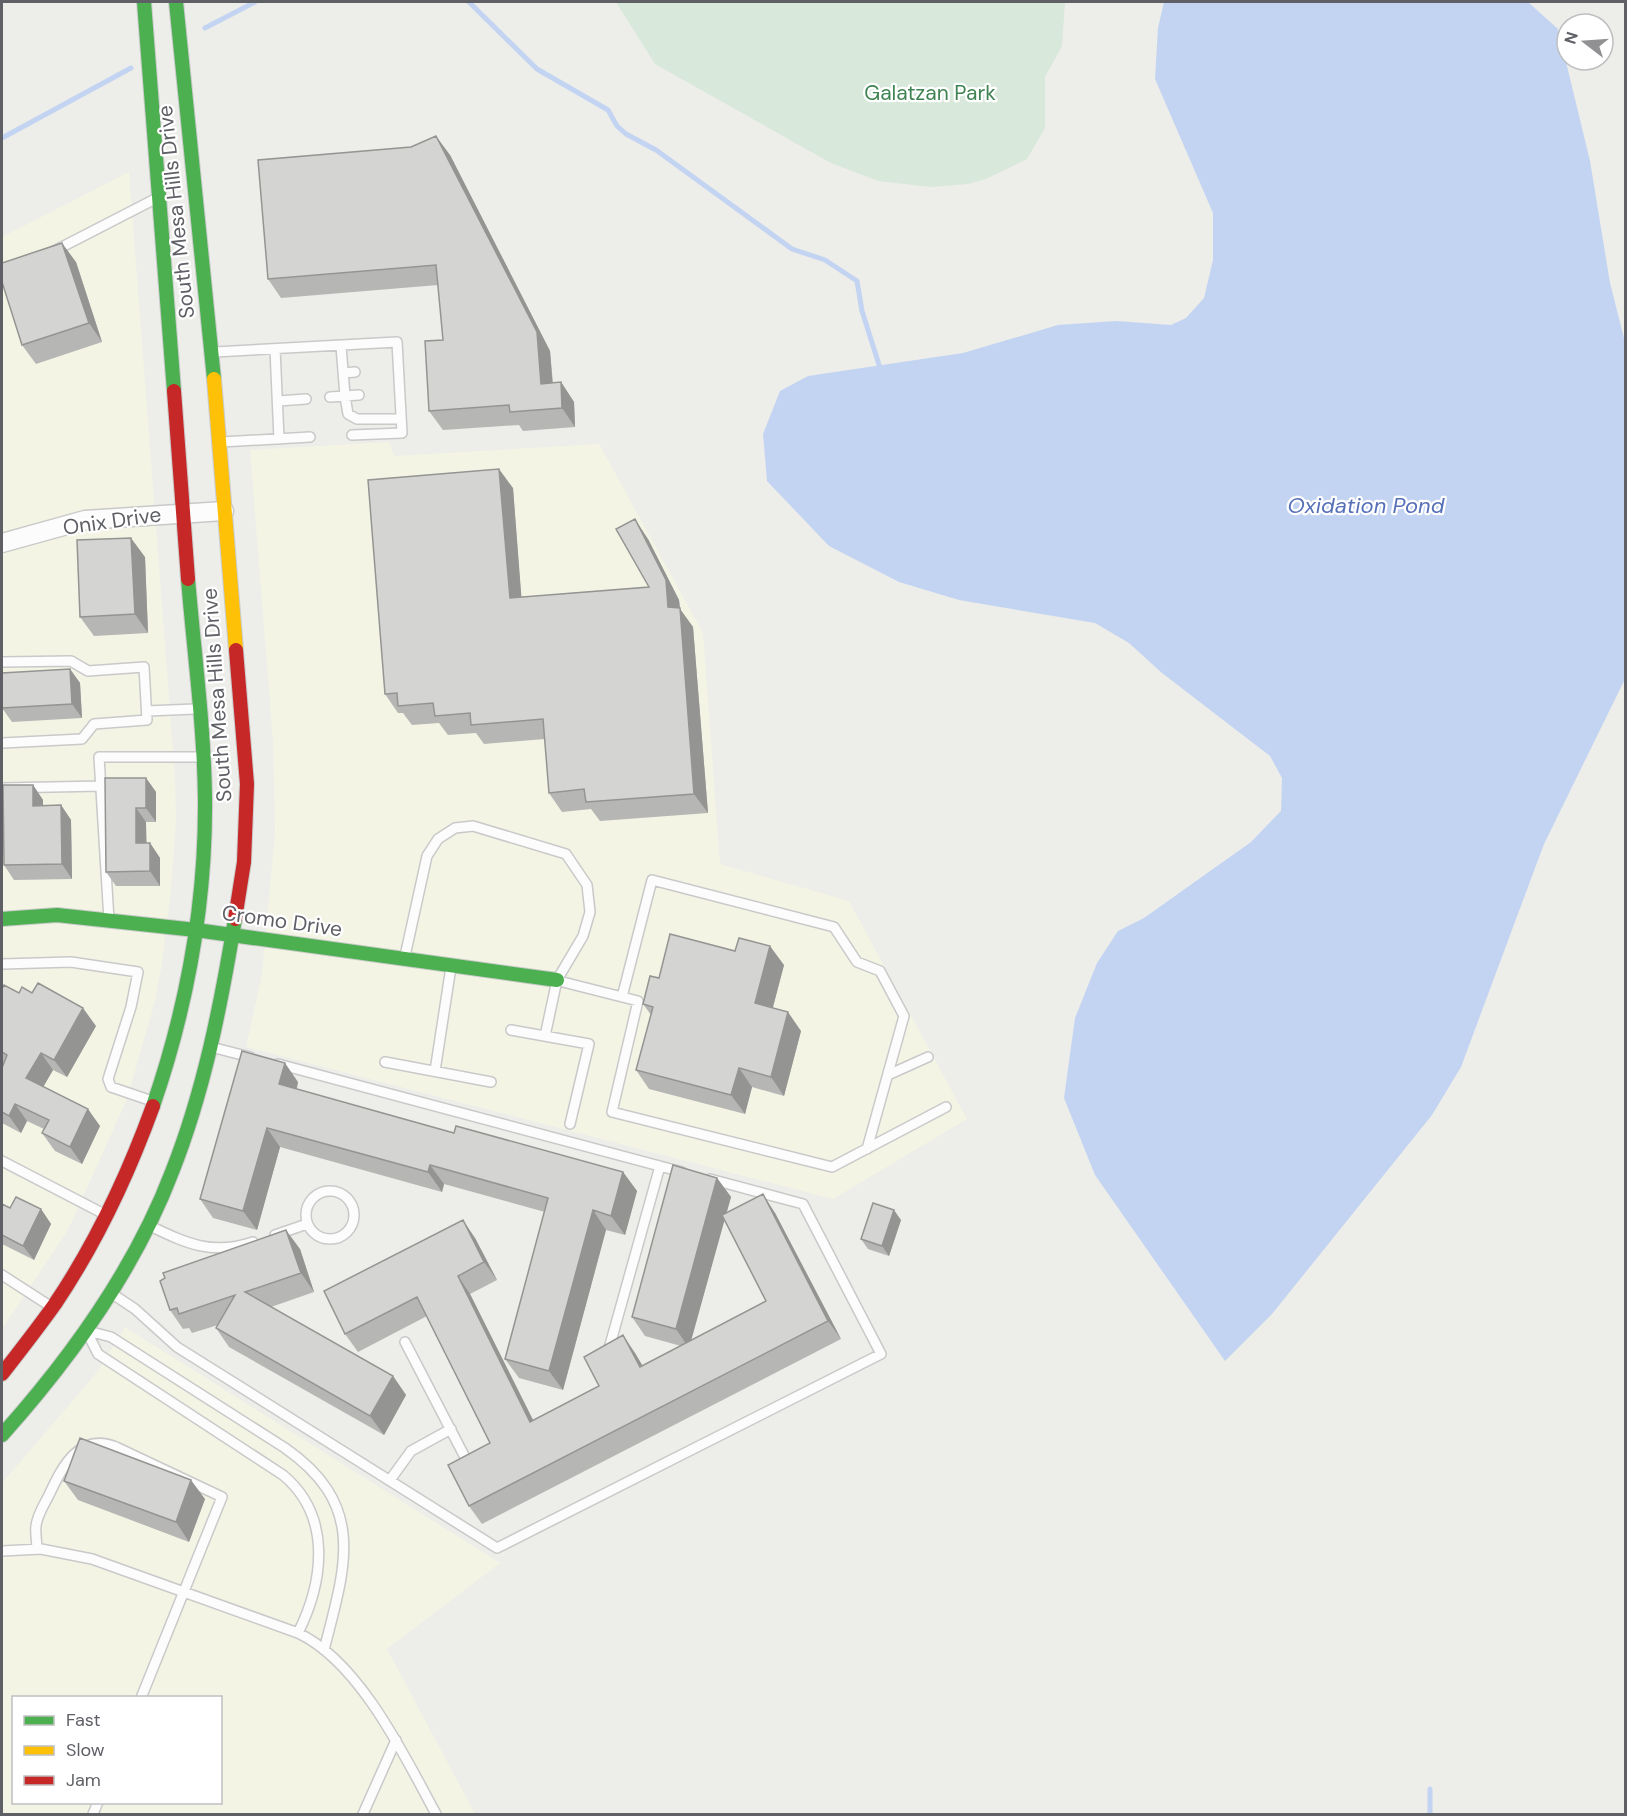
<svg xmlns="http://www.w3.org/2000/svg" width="1627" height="1816" viewBox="0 0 1627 1816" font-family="'DM Sans',sans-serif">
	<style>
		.commercial { fill: #f4f4e5; fill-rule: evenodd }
		.green { fill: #d8e8da }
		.water { fill: #c3d4f2 }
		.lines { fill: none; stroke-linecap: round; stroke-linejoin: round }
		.stream { stroke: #c3d4f2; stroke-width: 5 }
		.lane-casing { stroke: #c9c9c9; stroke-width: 12 }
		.street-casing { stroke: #c9c9c9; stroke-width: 21 }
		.fast-casing { stroke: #cacbcb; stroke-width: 16 }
		.slow-casing { stroke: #cacbcb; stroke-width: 16 }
		.jam-casing { stroke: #cacbcb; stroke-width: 16 }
		.lane { stroke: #fcfcfc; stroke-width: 9 }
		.street { stroke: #fcfcfc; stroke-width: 18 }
		.fast { stroke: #4caf50; stroke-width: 14 }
		.slow { stroke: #ffc107; stroke-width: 14 }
		.jam { stroke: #c62828; stroke-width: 14 }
		.wall { fill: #b6b6b5; fill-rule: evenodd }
		.shaded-wall { fill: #949493 }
		.building { fill: #d4d4d2; stroke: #949493; stroke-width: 1.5 }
		.labels { text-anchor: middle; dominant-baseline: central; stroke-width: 4.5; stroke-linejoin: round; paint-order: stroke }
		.park-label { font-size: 21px; fill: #408352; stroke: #fff }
		.street-label { font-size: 21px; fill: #5f6066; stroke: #fff }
		.water-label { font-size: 22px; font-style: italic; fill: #5570b7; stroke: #fff }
	</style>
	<rect width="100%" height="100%" fill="#edede9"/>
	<path class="commercial" d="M129 172 175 776 176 822 171 889 162 963 155 1001 127 1099 68 1230 2 1329V237Z
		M389 442 394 456 599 444 703 633 720 864 849 901 967 1119 833 1199 246 1047 262 974 275 833 273 742 250 450Z
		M125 1327 500 1563 387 1649 475 1814H2V1483L98 1371ZM14 1698H220V1802H14Z"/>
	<path class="green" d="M616 2H1065L1062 46 1045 77V128L1027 159 986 179 968 184 931 187 878 181 831 163 655 64Z"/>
	<path class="water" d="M1164 2H1528L1558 29 1590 161 1610 283 1625 342V679L1544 844 1461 1067 1432 1115 1272 1314 1225 1361 1095 1175 1064 1098 1075 1018 1097 963 1118 931 1144 918 1251 842 1281 811 1282 778 1270 756 1162 673 1129 643 1095 623 959 600 899 582 829 546 767 481 763 434 780 391 808 376 963 353 1058 325 1116 321 1171 325 1186 318 1204 298 1213 260V213L1155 79 1158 28Z"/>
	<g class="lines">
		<path class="stream" d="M469 2 537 69 608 110 617 126 626 134 656 150 792 249 825 260 857 281 862 311 881 371
			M205 28 255 2
			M2 138 131 68
			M1430 1789V1814"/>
		<g class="lane-casing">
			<path id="lane" d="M54 251 157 198
				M275 349 279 439
				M215 352 397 342 402 433 352 435
				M343 373 355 372
				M359 395 345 396 348 414 357 419H401
				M330 397 345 396 341 346
				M278 401 306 399
				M221 442 310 437
				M2 662 71 661 88 671 144 667 147 720 94 724 82 739 2 743
				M147 711 195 709
				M2 788 101 786
				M109 920 99 757H199
				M405 956 427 856 438 839 455 828 473 826 566 854 587 885 590 912 583 936 557 980 545 1036
				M2 964 71 962 138 972 131 1007 108 1079 111 1087 152 1101
				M559 981 638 1001 612 1112 832 1167 946 1107
				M622 997 652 880 834 927 857 962 880 971 904 1016 867 1149
				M511 1030 589 1044 570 1124
				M211 1047 250 1057
				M385 1062 491 1082
				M278 1064 682 1172
				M435 1071 451 967
				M888 1075 928 1057
				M2 1161 106 1215
				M306 1215a24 24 0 1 1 48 0a24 24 0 1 1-48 0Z
				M148 1225C186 1243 211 1256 253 1242
				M275 1235 307 1224
				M2 1275 50 1306
				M111 1293 135 1309 177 1347 497 1548 881 1354 803 1204 710 1179
				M88 1331 111 1337 285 1448C368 1506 345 1567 324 1650
				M87 1332 98 1354 283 1475C332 1516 324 1581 298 1633
				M405 1342 469 1465
				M608 1352 660 1166
				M390 1480 411 1451 451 1429
				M37 1549C37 1542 35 1533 36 1526 37 1515 44 1505 49 1495 62 1467 79 1432 116 1447L222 1497 141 1698
				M2 1551 41 1549 92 1559 298 1633C360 1662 405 1757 436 1814
				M93 1814 98 1802
				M363 1814 396 1740"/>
		</g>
		<g class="street-casing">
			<path id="street" d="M2 543 85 520 224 511"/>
		</g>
		<g class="fast-casing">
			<path id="fast" d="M144 2 174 391
				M176 2 214 379
				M2 919 57 915 196 930 557 980
				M153 1106C187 1007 206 903 205 798 204 725 194 652 188 579
				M2 1435C71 1358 135 1269 172 1172 204 1091 221 1005 235 919"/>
		</g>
		<g class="slow-casing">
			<path id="slow" d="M214 379 236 650"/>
		</g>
		<g class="jam-casing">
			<path id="jam" d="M174 391 188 579
				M235 919 244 862 247 784 236 650
				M2 1374C20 1351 38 1328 55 1304 96 1243 128 1175 153 1106"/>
		</g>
		<use href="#lane" class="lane"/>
		<use href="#street" class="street"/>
		<use href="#fast" class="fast"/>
		<use href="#slow" class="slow"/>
		<use href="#jam" class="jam"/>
	</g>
	<path class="wall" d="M450 155 550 351 553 383 561 382 574 402 575 427 523 431 519 425 443 430 429 411 443 340 438 285 281 298 268 279Z
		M76 262 102 342 36 364 22 345Z
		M513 488 521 597 649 587 648 539 679 600 680 609 693 627 708 813 600 821 591 809 562 812 549 793 545 739 484 744 476 733 448 735 439 723 412 725 403 713H398L385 694Z
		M145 557 148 633 94 636 80 617Z
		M70 669 80 683 82 718 12 722 2 708Z
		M146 778 156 792V822H146V843H150L160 858V886H116L106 872Z
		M33 785 43 800V806L61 805 71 820 72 879 14 880 4 865Z
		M784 965 773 1007 801 1031 784 1096 752 1087 745 1114 649 1089 636 1070 651 1015 643 1004 659 978Z
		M2 989 19 993 96 1026 67 1077 53 1070 43 1087 100 1126 82 1164 55 1151 42 1133 44 1129 27 1121 21 1133 2 1123V1067L3 1064 2 1063Z
		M298 1082 297 1089 454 1133 623 1172 637 1191 625 1235 606 1230 563 1390 519 1378 505 1359 545 1212 444 1184 442 1192 280 1147 257 1230 213 1218 200 1199Z
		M717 1178 731 1197 726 1214 775 1213 841 1339 482 1524 469 1506 490 1443 427 1316 358 1352 345 1334 475 1238 497 1280 470 1294 533 1420 599 1386 635 1353 643 1366 681 1346 645 1336 632 1317ZM724 1219 766 1301 691 1341Z
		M2 1204 10 1208 41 1209 51 1224 34 1260 2 1244Z
		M901 1220 889 1256 868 1249 861 1239Z
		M300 1249 314 1292 271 1307 393 1376 406 1395 384 1435 229 1347 216 1328 218 1325 192 1333 189 1328 183 1329 170 1310 165 1278Z
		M64 1481 205 1499 189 1542 78 1500Z"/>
	<path class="shaded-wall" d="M436 136 450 155 550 351 554 403 541 384Z
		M62 243 76 262 102 342 89 323Z
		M561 382 574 402 575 427 562 408Z
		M499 469 513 488 523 617 510 598Z
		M635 519 648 539 679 600 680 609 693 627 708 813 694 794 668 607Z
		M131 538 145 557 148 633 135 614Z
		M70 669 80 683 82 718 72 704Z
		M146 778 156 792V822L146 808Z
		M33 785 43 800V820L33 806Z
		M61 805 71 820 72 879 62 864Z
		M136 808 146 822 147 858 136 843Z
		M150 843 160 858V886L150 871Z
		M770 946 784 965 769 1022 755 1003Z
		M83 1008 96 1026 67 1077 54 1060Z
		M788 1012 801 1031 784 1096 771 1077Z
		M41 1053 53 1070 38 1096 26 1078Z
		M285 1063 298 1082 293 1103 279 1084Z
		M739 1068 752 1087 745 1114 731 1095Z
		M15 1104 27 1121 21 1133 9 1116Z
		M88 1109 100 1126 82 1164 70 1147Z
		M267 1128 280 1147 257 1230 243 1211Z
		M430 1165 444 1184 442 1192 428 1172Z
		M623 1172 637 1191 625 1235 611 1216Z
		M717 1178 731 1197 689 1348 676 1329Z
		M763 1194 775 1213 841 1339 828 1321Z
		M41 1209 51 1224 34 1260 23 1246Z
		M593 1210 606 1230 563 1390 549 1371Z
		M894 1210 901 1220 889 1256 882 1246Z
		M463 1220 475 1238 497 1280 484 1262Z
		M286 1230 300 1249 314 1292 301 1273Z
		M458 1276 470 1294 543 1440 530 1422Z
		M623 1335 635 1353 653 1385 640 1367Z
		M393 1376 406 1395 384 1435 370 1416Z
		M191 1480 205 1499 189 1542 176 1522Z"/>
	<path class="building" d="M436 136 537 332 541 384 561 382 562 408 510 412 509 405 429 411 425 341 443 340 436 265 268 279 258 160 411 147Z
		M62 243 89 323 22 345 2 282V263Z
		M499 469 510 598 649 587 616 529 635 519 666 580 668 607 680 608 694 794 586 802 584 789 549 793 543 719 471 725 470 713 435 716 433 703 398 706 397 693 385 694 368 480Z
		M131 538 135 614 80 617 77 540Z
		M70 669 72 704 2 708V673Z
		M105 778H146V808H136V843H150V871L106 872Z
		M3 785H33V806L61 805 62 864 4 865Z
		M670 934 735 951 739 938 770 946 755 1003 788 1012 771 1077 739 1068 731 1095 636 1070 653 1007 643 1004 650 976 659 978Z
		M38 983 83 1008 54 1060 41 1053 26 1078 88 1109 70 1147 42 1133 49 1120 15 1104 9 1116 2 1112V1068L7 1055 2 1052V989L4 985 19 993 22 987 32 993Z
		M242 1051 285 1063 279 1084 454 1133 456 1126 623 1172 611 1216 593 1210 549 1371 505 1359 548 1198 430 1165 428 1172 267 1128 243 1211 200 1199Z
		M673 1165 717 1178 676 1329 632 1317Z
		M763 1194 828 1321 469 1506 448 1465 490 1443 417 1297 345 1334 324 1291 463 1220 484 1262 458 1276 530 1422 599 1386 584 1357 623 1335 640 1367 766 1301 722 1215Z
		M16 1197 41 1209 23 1246 2 1235V1204L10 1208Z
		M873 1203 894 1210 882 1246 861 1239Z
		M286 1230 301 1273 245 1292 393 1376 370 1416 216 1328 235 1295 179 1314 177 1308 170 1310 160 1281 165 1278 163 1273Z
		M80 1438 191 1480 176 1522 64 1481Z"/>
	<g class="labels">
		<g class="park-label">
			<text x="930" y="93">Galatzan Park</text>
		</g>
		<g class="street-label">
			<text transform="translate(176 212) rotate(-96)">South Mesa Hills Drive</text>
			<text transform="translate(112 521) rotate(-8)">Onix Drive</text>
			<text transform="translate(217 695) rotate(-94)">South Mesa Hills Drive</text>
			<text transform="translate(282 921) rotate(8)">Cromo Drive</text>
		</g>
		<g class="water-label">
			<text x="1366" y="505">Oxidation Pond</text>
		</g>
	</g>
	<rect width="1627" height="1816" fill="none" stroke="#5f6066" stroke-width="6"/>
	<rect x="12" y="1696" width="210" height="108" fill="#ffffff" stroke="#bfbfc2" stroke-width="1.5"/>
	<rect x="24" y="1716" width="30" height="9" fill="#4caf50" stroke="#bfbfc2" stroke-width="1.5"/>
	<text x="66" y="1726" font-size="18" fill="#5f6066">Fast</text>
	<rect x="24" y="1746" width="30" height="9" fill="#ffc107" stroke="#bfbfc2" stroke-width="1.5"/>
	<text x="66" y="1756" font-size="18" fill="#5f6066">Slow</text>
	<rect x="24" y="1776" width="30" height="9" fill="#c62828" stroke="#bfbfc2" stroke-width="1.5"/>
	<text x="66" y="1786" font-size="18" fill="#5f6066">Jam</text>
	<g transform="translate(1585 42) rotate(287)"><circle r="28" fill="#ffffff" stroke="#bfbfc2" stroke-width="1.5"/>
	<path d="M0-4.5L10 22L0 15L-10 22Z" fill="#919194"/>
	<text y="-9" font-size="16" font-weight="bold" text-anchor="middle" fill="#5f6066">N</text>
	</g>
</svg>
